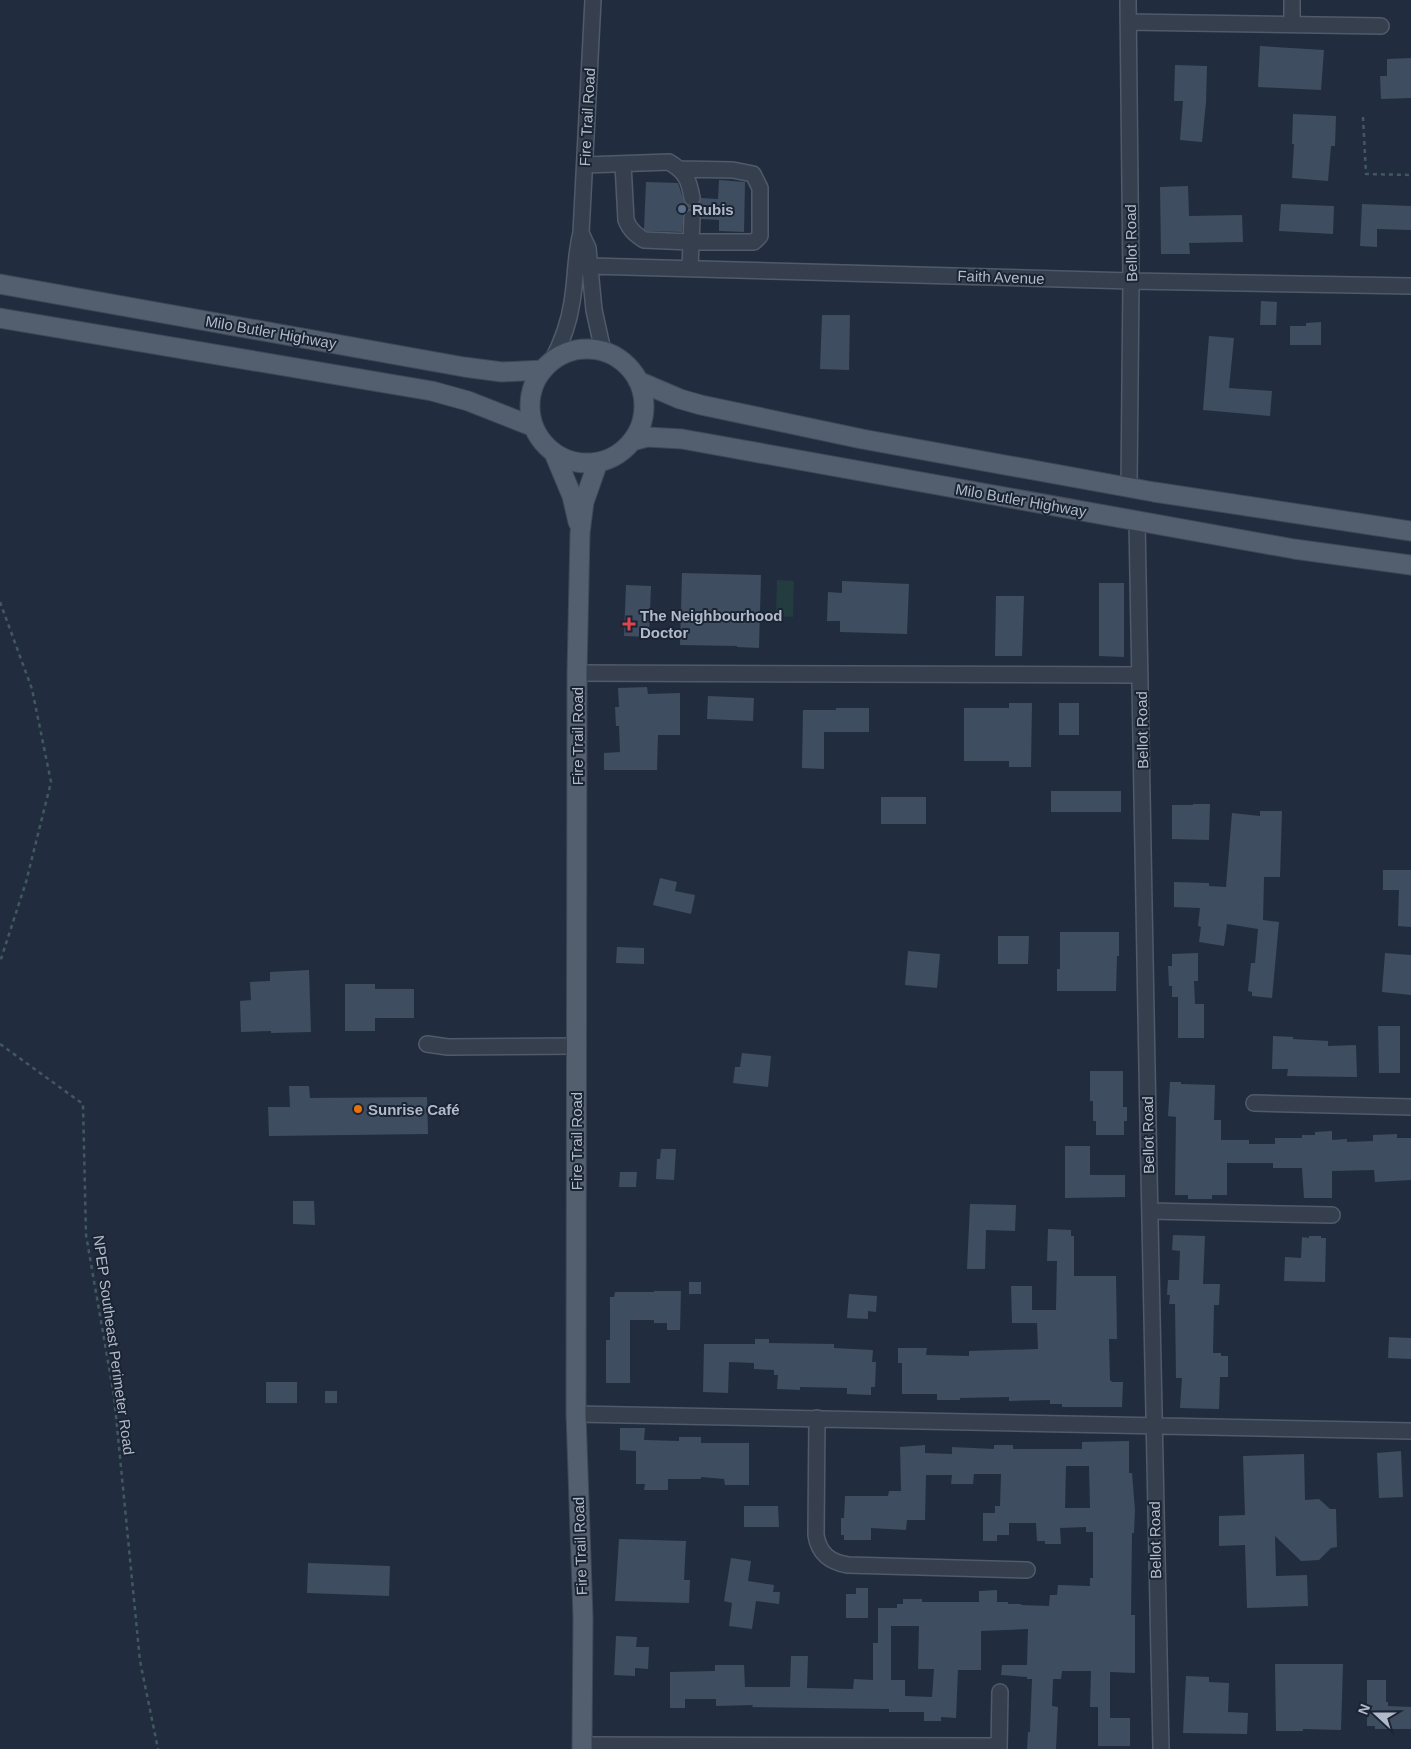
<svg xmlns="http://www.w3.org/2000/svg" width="1411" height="1749" viewBox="0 0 1411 1749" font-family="Helvetica,sans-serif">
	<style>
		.green { fill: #233c40 }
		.building { fill: #3f4d61; fill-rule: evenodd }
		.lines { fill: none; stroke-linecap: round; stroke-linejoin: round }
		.minor-casing { stroke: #505a69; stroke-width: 18 }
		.major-casing { stroke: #3e4857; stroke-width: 21 }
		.path { stroke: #41595d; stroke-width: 2.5; stroke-dasharray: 4 4; stroke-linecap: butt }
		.minor { stroke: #353f4e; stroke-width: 15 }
		.major { stroke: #535e6f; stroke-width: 19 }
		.service-dot { fill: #5c6f8a; stroke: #1a2433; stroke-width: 2 }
		.health-dot { fill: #e0444e; stroke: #1a2433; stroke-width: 2 }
		.food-dot { fill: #e8710a; stroke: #1a2433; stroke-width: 2 }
		.labels { text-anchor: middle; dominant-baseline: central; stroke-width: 4; stroke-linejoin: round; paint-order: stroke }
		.street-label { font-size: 15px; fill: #b1baca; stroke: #1a2433 }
		.poi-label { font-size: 15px; font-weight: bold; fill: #b1baca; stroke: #1a2433; text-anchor: start }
	</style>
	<rect width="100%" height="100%" fill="#212d3f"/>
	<path class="green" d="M777 580 794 581 793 617 776 616Z"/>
	<path class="building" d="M1260 46 1324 50 1321 90 1258 87Z
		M1411 58V98L1381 99 1380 76H1387V59Z
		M1175 65 1207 66 1206 102 1202 142 1180 140 1183 101H1174Z
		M1293 114 1336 116 1335 146H1331L1328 181 1292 178 1294 144H1292Z
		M719 180 745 182 744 232 719 231V220L701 219 697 210 692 209 684 213 682 232 647 231 644 229 646 182 678 183 685 204 693 207 698 205 701 198 718 199Z
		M1188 186 1189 216 1242 215 1243 242 1189 243 1190 254H1161L1160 187Z
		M1281 204 1334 206 1333 234 1279 231Z
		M1362 204 1411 206V230L1377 229V247L1360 246Z
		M1261 301 1277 302 1276 325H1260Z
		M822 315H850L849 370 820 369Z
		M1321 322V345H1290V326H1306V323Z
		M1209 336 1234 338 1229 388 1272 391 1270 416 1203 410Z
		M682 573 761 575 759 648 737 647V646L680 645Z
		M842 581 909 584 907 634 840 632V621H827L828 592 842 593Z
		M1099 583H1124V657L1099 656Z
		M626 585 651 586 649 637 624 636Z
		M996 596H1024L1022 656H995Z
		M647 687 648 694 680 693V735H658L657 770H604V753L620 752 619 726H616L615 707H619L618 688Z
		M708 696 754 698 753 721 707 719Z
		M1009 703H1032L1031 767H1009V761H964V708H1009Z
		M1059 703H1079V735H1059Z
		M836 708H869V732H824V769L802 768 803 710H836Z
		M1051 791H1121V812H1051Z
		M881 797H926V824H881Z
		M1193 804H1210L1209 840 1172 839V805H1193Z
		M1260 811H1282L1280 877H1264L1263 920 1279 922 1272 998 1252 996V992L1248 991 1251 963H1255L1258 929 1227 924 1224 946 1199 942 1201 927 1198 926 1200 908 1174 907V882L1209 883V886L1226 887 1232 813 1260 816Z
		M1383 870H1411V927L1398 926 1399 890H1383Z
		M660 878 677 882 675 891 695 895 691 914 653 905Z
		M1060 932H1119V956H1117L1116 991H1057V969H1060Z
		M998 936H1029L1028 964H998Z
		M617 947 644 948V964L616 963Z
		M908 951 940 954 937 988 905 985Z
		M1198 953V981H1194L1195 1004H1204V1038H1178V997H1172V986H1169L1168 966H1172V954Z
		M1385 953 1411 955V995L1382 992Z
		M309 970 311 1032 271 1033V1031L241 1032 240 1001 251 1000 250 982 270 981V972Z
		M345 984H375V989H414V1018H375V1031H345Z
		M1378 1026H1400V1073H1379Z
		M1273 1036 1293 1037V1039L1328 1041V1046L1356 1045 1357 1077 1287 1076 1288 1069H1272Z
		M742 1053 771 1056 768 1087 733 1083 735 1067H740Z
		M1090 1071H1123V1107H1127V1121H1124V1135H1096V1121H1093V1101H1090Z
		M1170 1082H1181V1084L1215 1085 1214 1120H1221V1140H1249V1144H1275V1138H1302V1135H1315V1132L1332 1131V1140L1347 1139V1142L1373 1141V1135L1397 1134V1138H1411V1180L1375 1182 1374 1170 1332 1171V1198H1304L1302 1168H1273V1163H1227V1195H1212V1199H1188V1195H1175L1176 1117 1168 1116Z
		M289 1086H309L310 1098 427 1097 428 1134 269 1136 268 1107H290Z
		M1065 1146H1090V1175H1125V1197L1065 1198Z
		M661 1149H676L674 1180 656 1179 657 1159H660Z
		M620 1172H637L636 1187H619Z
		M293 1201H314L315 1225 293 1224Z
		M970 1204 1016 1205 1015 1231 986 1230 985 1269H967Z
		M1048 1229 1071 1230V1236H1074V1276H1116L1117 1339H1109L1110 1380 1112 1382H1123L1122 1407H1062V1404H1050V1400L1009 1401V1397L960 1398V1400H937V1394H902V1363H898V1348H927L926 1355 969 1356V1351L1038 1349 1037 1323H1012L1011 1286H1032V1310H1056L1057 1261H1047Z
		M1173 1235 1205 1236 1203 1284H1220L1219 1305H1214L1213 1353H1221V1356H1228V1377H1220L1219 1409 1180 1408 1182 1378H1176L1175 1304H1169L1170 1295H1167L1168 1280H1179L1180 1251 1172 1250Z
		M1309 1236H1321V1238H1326L1325 1282 1284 1281 1285 1257 1301 1258 1302 1237 1309 1238Z
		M689 1282H701V1294H689Z
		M654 1291H681L680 1330H667V1323H654V1320H630V1383H606V1340H610V1297H614L615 1292H654Z
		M849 1294 877 1296 876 1312 868 1311V1319L847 1318Z
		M1389 1337 1411 1338V1359L1388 1358Z
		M755 1339H769V1343L834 1344V1348L873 1350 872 1362H876L875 1387H871V1395L847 1394V1388L800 1387V1390L777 1389 778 1375H774V1370L754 1369V1363L729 1362 728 1393 703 1392 704 1344H755Z
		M266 1382H297V1403H266Z
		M325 1391H337V1403H325Z
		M620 1428H645L644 1440 679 1441V1437H701V1443H749V1485H725L724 1479 701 1477V1479H668V1490H644L645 1484H636V1451L620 1450Z
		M1129 1441V1473H1132L1135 1510 1134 1533H1132L1131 1615H1135V1673L1110 1672V1718H1130V1746H1098V1707H1090L1091 1671H1062L1061 1679H1053L1052 1706 1058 1707 1056 1749H1027L1028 1732H1030L1032 1679H1027V1677L1001 1675 1002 1665H1027L1028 1629 981 1631V1670H958L956 1718 941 1717V1721H924V1712H889V1709L752 1707 753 1705 716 1706V1699H685V1708H670V1672L715 1671V1665H744L745 1687H790L791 1656H808L807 1688 853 1689 854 1679 873 1680V1643H878V1608H897V1604H903V1599H922V1602H979V1591L997 1590V1602H1008V1604H1021V1605L1049 1606 1050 1595H1057L1058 1585 1090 1586V1578H1093V1532H1086V1527L1060 1528 1061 1544H1045V1541H1037L1036 1523H1009V1535H997V1541H983V1513H995V1506H1000L1001 1474H974L973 1484H951L952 1475H926L925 1520H907L906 1530 871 1528V1540H844V1535H841V1518H844L845 1496H888L889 1491H901L900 1447 925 1445V1453L952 1454V1447L994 1449V1445H1013V1449H1082V1442ZM1066 1466H1089L1090 1508H1065ZM891 1626H919L918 1669H934L932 1697 905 1696V1680H891Z
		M1401 1451 1403 1497 1379 1498 1377 1453Z
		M1304 1454 1305 1500 1319 1499 1330 1509H1336L1337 1547 1331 1548 1319 1560 1301 1561 1275 1536 1276 1576 1307 1575 1308 1606 1247 1608 1245 1545 1219 1546V1516L1245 1515 1243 1456Z
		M744 1506H778L779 1527H744Z
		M619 1539 686 1541 684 1580H690L689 1603 615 1601Z
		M731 1558 751 1561 748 1581 774 1585 773 1592H780L779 1604 756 1601 752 1629 729 1626 732 1603 724 1601Z
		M308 1563 390 1566 389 1596 307 1593Z
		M856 1588H868V1618H846V1594H856Z
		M616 1636 637 1637 636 1647H649L648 1669 635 1668V1676L614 1675Z
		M1275 1664H1343L1341 1730 1303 1729V1731H1276Z
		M1186 1676 1209 1677V1682L1229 1683 1228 1712 1248 1713 1247 1734 1183 1733Z
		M1367 1680H1386V1702H1388V1706L1411 1707V1729H1375V1726H1367Z"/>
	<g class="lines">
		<g class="minor-casing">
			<path id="minor" d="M1128 0 1131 281 1129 487
				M1128 22 1381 26
				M1292 24V0
				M623 164 626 220C630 230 635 234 644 240L691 242H754L760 236V188L753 174 733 170 681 169
				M585 165 669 162C686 172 689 180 692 198
				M581 233 588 248 594 310 603 351
				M590 266 1131 281 1411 286
				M690 268 692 218
				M552 361C562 342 569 323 572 302 576 279 575 256 581 233L593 0
				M1137 521C1146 930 1150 1340 1161 1749
				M577 673 1140 675
				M427 1044 448 1047 576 1046
				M1254 1103 1411 1107
				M1150 1211 1332 1215
				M576 1414 1411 1431
				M817 1418 816 1535C819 1554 830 1562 848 1565L1027 1570
				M582 1745 999 1746
				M999 1749 1000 1692"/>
		</g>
		<g class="major-casing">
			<path id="major" d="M0 284 464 367 502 372 543 370
				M0 318 432 391 468 401 534 427
				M530 406a57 57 0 1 1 114 0a57 57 0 1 1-114 0Z
				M638 381 680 399 701 405 862 439 1154 492 1411 531
				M632 441 647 437 682 439 1294 549 1411 565
				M554 453 572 496 578 522
				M582 1749 583 1617 576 1414 577 673 580 533 584 502 598 462"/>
		</g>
		<path class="path" d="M1363 117 1366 174 1411 175
			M0 602 32 689 51 782 26 882 0 962
			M0 1044 83 1104 86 1235 114 1396 140 1661 158 1749"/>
		<use href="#minor" class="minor"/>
		<use href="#major" class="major"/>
	</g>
	<circle class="service-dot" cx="682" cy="209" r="5"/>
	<path class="health-dot" d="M626.5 616.5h5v5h5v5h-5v5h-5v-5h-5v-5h5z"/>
	<circle class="food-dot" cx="358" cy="1109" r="5"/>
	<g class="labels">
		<g class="street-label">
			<text transform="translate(587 117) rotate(-87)">Fire Trail Road</text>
			<text transform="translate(1131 243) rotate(-91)">Bellot Road</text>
			<text transform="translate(1001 277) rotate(2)">Faith Avenue</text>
			<text transform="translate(271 332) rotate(10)">Milo Butler Highway</text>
			<text transform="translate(1021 500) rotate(10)">Milo Butler Highway</text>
			<text transform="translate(1142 730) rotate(-91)">Bellot Road</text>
			<text transform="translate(577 736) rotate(-90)">Fire Trail Road</text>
			<text transform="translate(1148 1135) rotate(-91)">Bellot Road</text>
			<text transform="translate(576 1141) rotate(-90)">Fire Trail Road</text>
			<text transform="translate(114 1345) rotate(82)">NPEP Southeast Perimeter Road</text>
			<text transform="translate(1155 1540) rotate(-91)">Bellot Road</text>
			<text transform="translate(580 1546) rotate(-92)">Fire Trail Road</text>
		</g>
		<g class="poi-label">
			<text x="692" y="209">Rubis</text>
			<text x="640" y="615">The Neighbourhood<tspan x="640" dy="17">Doctor</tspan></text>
			<text x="368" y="1109">Sunrise Café</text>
		</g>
	</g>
	<g transform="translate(1376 1714) rotate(291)" stroke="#1a2433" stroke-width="4" paint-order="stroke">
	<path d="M0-4L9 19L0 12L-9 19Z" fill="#b1baca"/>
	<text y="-8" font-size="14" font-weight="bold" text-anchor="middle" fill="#b1baca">N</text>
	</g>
</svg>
